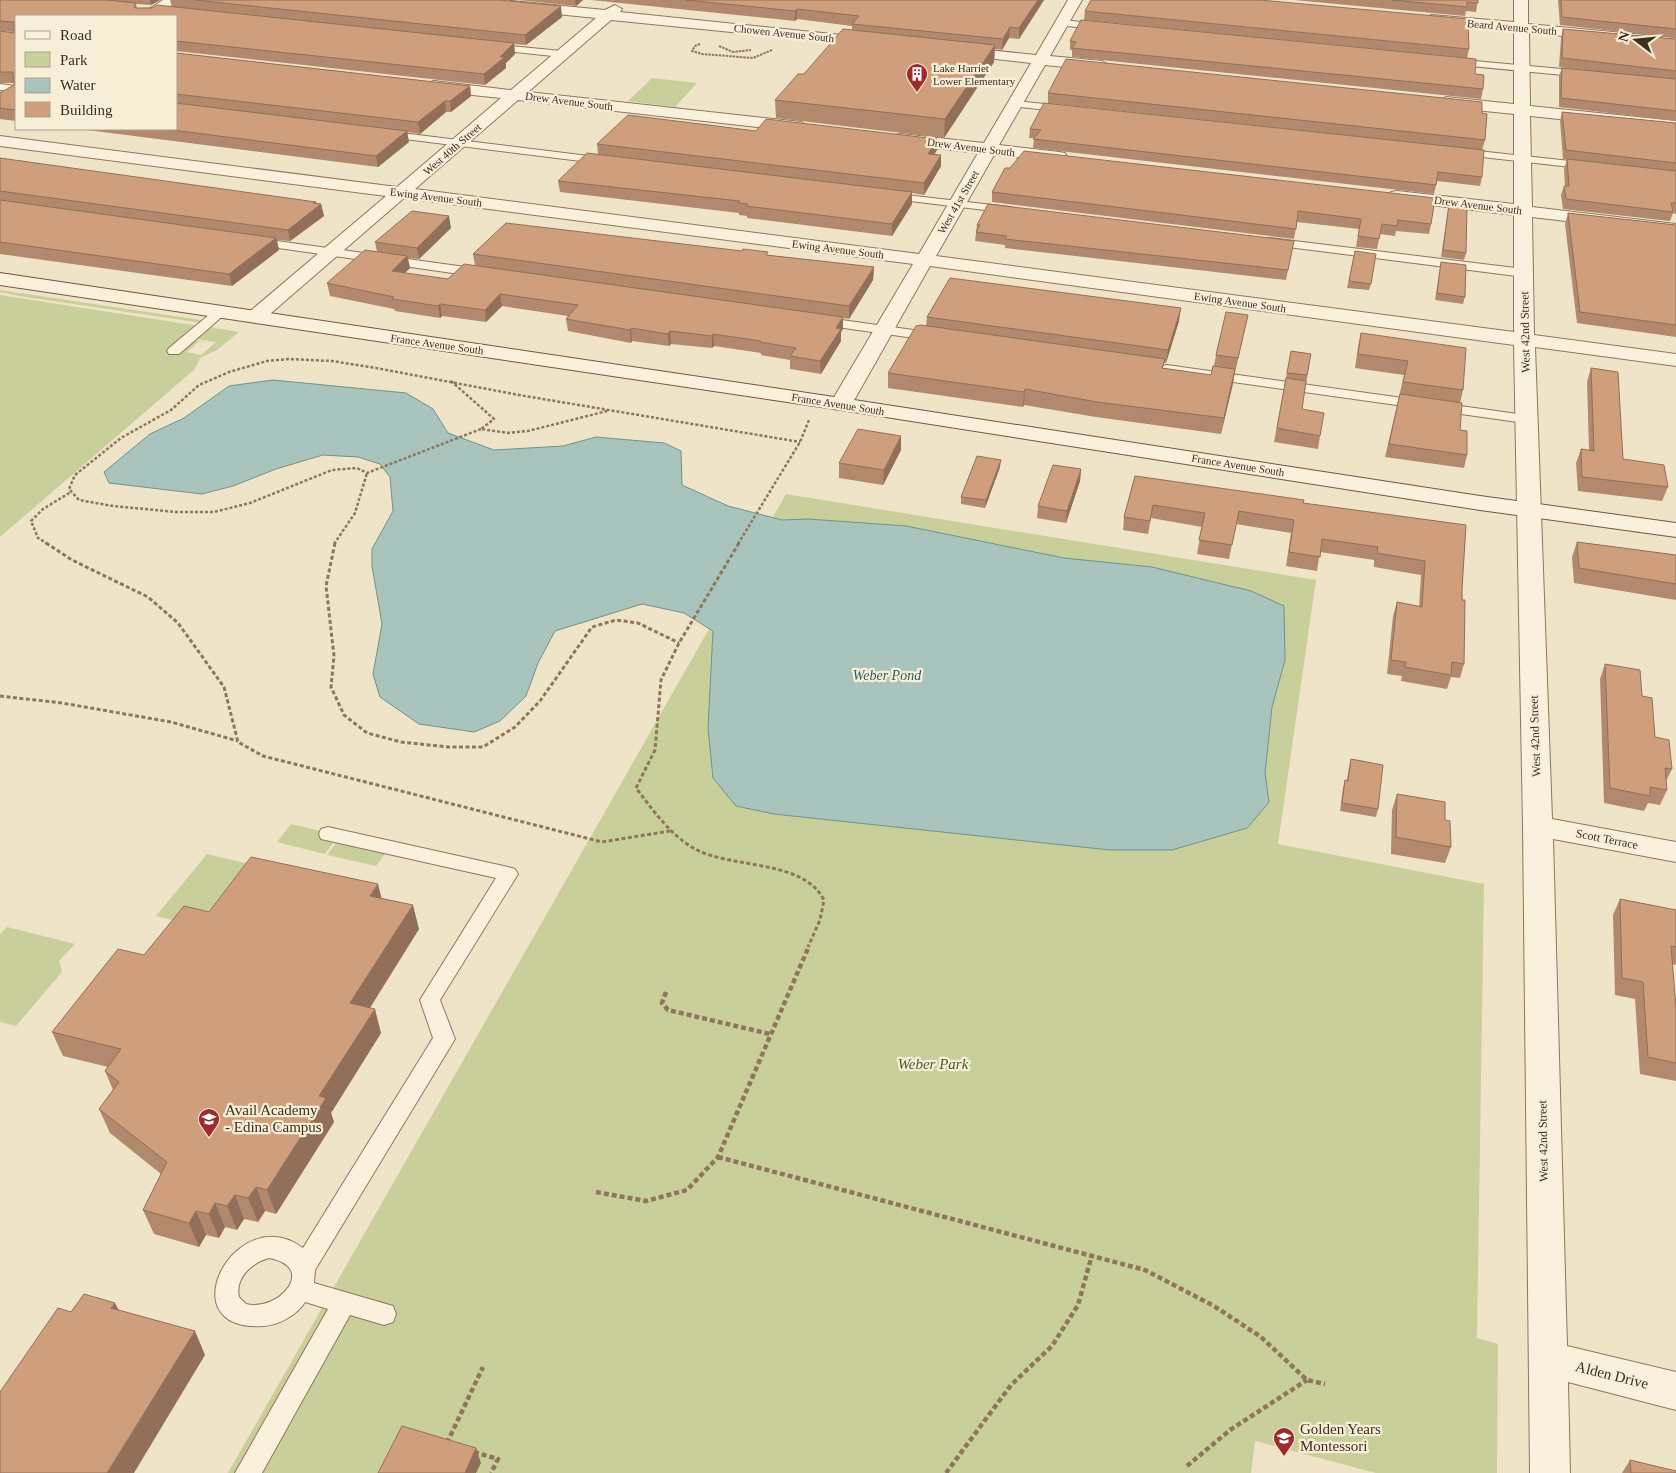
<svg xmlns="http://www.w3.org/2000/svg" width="1676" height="1473" viewBox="0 0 1676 1473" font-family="'Times New Roman',serif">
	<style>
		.green { fill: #c9cf9b }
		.water { fill: #a9c4bc; stroke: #6f938a }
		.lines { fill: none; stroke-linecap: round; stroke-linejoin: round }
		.lane-casing { stroke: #8d765c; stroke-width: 2 }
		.street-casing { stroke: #8d765c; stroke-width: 2 }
		.secondary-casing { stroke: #6f573f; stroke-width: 2 }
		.path-far3 { stroke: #8d765c; stroke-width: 2; stroke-dasharray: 2.5 1; stroke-linecap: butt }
		.path-far2 { stroke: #8d765c; stroke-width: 2.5; stroke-dasharray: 3 2; stroke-linecap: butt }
		.path-far1 { stroke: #8d765c; stroke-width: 3; stroke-dasharray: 4 2.5; stroke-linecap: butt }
		.path { stroke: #8d765c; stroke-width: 4.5; stroke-dasharray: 5 3; stroke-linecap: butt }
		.lane { fill: #faf1dc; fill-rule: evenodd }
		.street { fill: #faf1dc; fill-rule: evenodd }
		.secondary { fill: #faf1dc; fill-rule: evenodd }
		.wall { fill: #b2896c }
		.shaded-wall { fill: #916f58 }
		.building { fill: #cf9f7d; stroke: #916f58 }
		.labels { text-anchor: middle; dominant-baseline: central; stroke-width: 4.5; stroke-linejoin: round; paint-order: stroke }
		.far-street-label { font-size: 11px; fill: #3d2e20; stroke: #f7eed8 }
		.far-poi-label { font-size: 11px; fill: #3d2e20; stroke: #f7eed8; text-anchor: start }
		.street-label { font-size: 12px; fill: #3d2e20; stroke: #f7eed8 }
		.water-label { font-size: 14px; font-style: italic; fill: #2f5d5a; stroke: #f7eed8 }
		.near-park-label { font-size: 15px; font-style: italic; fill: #4d5a26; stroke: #f7eed8 }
		.near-poi-label { font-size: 15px; fill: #3d2e20; stroke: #f7eed8; text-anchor: start }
		.near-street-label { font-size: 15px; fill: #3d2e20; stroke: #f7eed8 }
	</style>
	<rect width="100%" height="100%" fill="#f0e4c8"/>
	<path class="green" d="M652 78 697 83 675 107 628 101Z
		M0 290 201 320 204 321 202 323 19 296 0 292Z
		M0 295 199 326 193 340 210 343 198 342 187 352 201 355 216 342 195 339 209 327 239 332 217 350 200 358 195 369 0 537Z
		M786 494 1316 580 1278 844 1484 884 1477 1338 1498 1344 1497 1473H1376L1255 1441 1251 1473H228Z
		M291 824 339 835 325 854 277 842Z
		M341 836 390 847 376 866 327 855Z
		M207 854 263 867 214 930 156 916Z
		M7 927 75 944 59 961 62 972 16 1026 0 1022V934Z"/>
	<path class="water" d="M273 380 406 393 433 409 448 433 494 450 563 446 596 437 664 443 681 451 682 485 728 506 782 520 808 519 906 526 1064 558 1152 567 1251 591 1284 606 1285 660 1272 707 1265 773 1269 802 1247 828 1172 850H1110L774 814 736 806 713 778 708 728 713 631 684 613 642 604 555 631 538 663 526 696 500 721 474 732 419 724 380 697 373 674 382 624 372 566V549L393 511 390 477 380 464 358 457 323 455 276 469 233 486 202 494 109 483 104 472 150 434 184 418 229 386Z"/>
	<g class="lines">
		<g class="lane-casing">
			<path id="lane" d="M1062 20 1101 24 1106 27 1101 30 1059 25V21Z
				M491 44 562 51 567 54 562 57 488 49 486 47Z
				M1453 59 1584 71 1589 74 1584 77 1450 64 1448 62Z
				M0 84 16 86V92L0 90Z
				M1015 101 1064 106 1069 109 1064 112 1011 106V102Z
				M385 131 605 158 610 161 605 164 381 136V132Z
				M1460 149 1589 163 1594 166 1589 169 1456 154V150Z
				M889 193 1010 207 1016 210 1010 213 885 198 883 196Z
				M255 238 480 269 486 273 480 277 251 244 249 242Z
				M1269 238 1524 269 1530 273 1524 277 1265 244V240Z
				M220 308 226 312 224 315 179 354H169L167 351 169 348 216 309Z
				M820 317 935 333 941 337 935 341 816 324 814 321 816 318Z
				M1167 365 1525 415 1532 419 1525 423 1162 372 1160 369 1162 366Z
				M328 827 508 867 515 869 518 874 440 1000 455 1039 315 1270 314 1283 393 1306 396 1314 393 1322 384 1325 350 1315 262 1473H235L328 1309 305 1302C297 1315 279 1325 264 1326 166 1333 235 1198 303 1248L433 1038 420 1000 496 878 321 839 319 834 321 829ZM269 1258C318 1267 279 1312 246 1304L239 1297C235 1278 251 1263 269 1258Z"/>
		</g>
		<g class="street-casing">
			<path id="street" d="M163 0H180L155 16H138Z
				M453 0H501L605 10 615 5 622 9 620 12 871 38 878 42 871 46 611 20 528 92 801 122 809 127 801 132 518 100 415 189 919 254 978 153 901 144 895 143 893 139 895 135 901 134 984 143 1031 63 959 55 952 51 959 47 1036 55 1068 0H1082L1050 56 1102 61 1110 66 1102 71 1045 65 999 145 1059 152 1065 153 1067 157 1065 161 1059 162 994 155 936 256 1514 332V215L1397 201 1391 200 1388 196 1391 192 1397 191 1514 204V114L1446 107 1438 102 1446 97 1514 104V31L1431 23 1424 19 1431 15 1514 22V0H1528V24L1676 38V46L1529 33 1530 106 1676 121V131L1530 116 1532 207 1676 224V234L1532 217 1534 335 1676 354V366L1535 347 1552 819 1676 842V862L1553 839 1567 1346 1676 1372V1410L1568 1382 1570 1473H1530L1523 826 1514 345 930 266 852 404 849 409 841 410 833 409 830 404 913 264 404 198 262 321H248L245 317 248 313 386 196 0 146V136L397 187 501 98 434 91 428 89 426 86 428 83 434 81 511 90 596 18 460 4Z"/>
		</g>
		<g class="secondary-casing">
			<path id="secondary" d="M0 273 841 398 1480 496 1676 523V537L1480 510 841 410 0 285Z"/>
		</g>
		<path class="path-far3" d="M700 44 695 46 692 51 702 54 753 58 772 50
			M719 46 733 52 751 50"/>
		<path class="path-far2" d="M451 381 494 419 481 429 508 433 528 431 607 411
			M481 429 367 473 357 468 332 470 250 503 214 512H176L113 506 79 500 69 489 75 475 121 438 171 410 199 385 229 372 267 361 288 359 332 361 376 368 519 395 800 442
			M48 544 38 538 31 521 43 509 71 492
			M334 544 355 513 367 473
			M738 544 800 442 809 420"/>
		<path class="path-far1" d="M46 543 72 560 148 597 178 623 224 687 238 742 263 756 602 842 670 831
			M335 543 326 586 334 656 331 687 344 715 367 733 401 742 448 747H483L515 727 540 701 592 627 616 620 638 623 679 643
			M739 543 679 643 661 680 655 750 636 788C653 810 670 835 695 849 732 869 803 859 824 900L820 920 808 947
			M0 696 62 703 171 722 238 741"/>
		<path class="path" d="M666 992 662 1003 668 1010 770 1034
			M718 1157 1145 1270 1214 1306 1261 1337 1307 1380 1325 1384
			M596 1192 646 1201 687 1190 718 1157 809 946
			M447 1443 483 1367
			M474 1452 498 1459 491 1473
			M1187 1466 1230 1430 1307 1380
			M946 1473 1011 1385 1052 1346 1078 1305 1092 1255"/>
		<use href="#lane" class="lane"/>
		<use href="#street" class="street"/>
		<use href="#secondary" class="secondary"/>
	</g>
	<path class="wall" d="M0 0H160L151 5 136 4 137 8 172 7 170 0H499L562 17 526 45 514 44 515 54 506 63V68L485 85 176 51V16H16V121L0 119V93L14 85V83H0V31L14 33V32L0 31Z
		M519 0H585H583L576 6Z
		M591 0H1044L1019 39 1009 38 1002 50 995 49 994 62 944 138 776 118 775 100 852 30V26L797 19 795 21Z
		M1294 0H1478L1476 12 1466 11 1465 16Z
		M1558 0H1676V38L1560 25Z
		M1085 11 1469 49 1467 58 1084 20Z
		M1563 29 1676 39V121L1559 107V76L1562 68 1603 72 1559 67 1561 38Z
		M1070 41 1475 74 1483 89 1481 99 1072 57V50H1070Z
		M176 53 470 86 471 96 451 112H446L420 134 407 132 409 142 378 167 79 129H176Z
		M1048 93 1482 113 1485 140 1482 150 1048 103Z
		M1044 103 1482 177 1480 186 1437 181 1434 194 1033 148 1034 138H1029L1030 129Z
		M1562 112 1676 123V214L1673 213 1670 221 1563 209 1561 195 1564 186H1565L1564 169 1567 159H1563L1560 121Z
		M597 144 937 150 934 154 941 166 924 195 912 193V204L892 236 747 218V216L739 215V213L560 192 558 181 598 154Z
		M0 158 321 204 324 216 290 241 277 240 279 250 232 286 0 254Z
		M992 192 1435 198 1431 224 1429 234 1396 231 1395 236 1380 234 1377 249 1356 247 1359 229 1297 222 1294 239 992 202Z
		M1449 204 1466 253 1464 260 1441 257Z
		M1568 213 1676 225V337L1577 323 1565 224Z
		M977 225 1294 241 1286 280 1005 248V245L975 241Z
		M451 228 419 259 408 258 410 268 405 273 448 279 475 266 473 254 768 255 874 267 873 280 849 319 843 318V329L841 332V341L821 374 790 369V360L761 355V353L714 346 712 348 671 344 669 346 632 341 631 343 568 331 566 319 568 316 502 306 486 322 442 316 440 318 395 311 394 309 330 296 327 283 377 252 375 242Z
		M1355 251 1371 284 1369 290 1347 288Z
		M1441 262 1465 297 1463 304 1435 300Z
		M1248 315 1245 329 1235 373 1221 434 1096 417 1024 405 1023 407 888 388V373L926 326 927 317 1179 321 1166 363H1164L1163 368 1211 375 1214 366 1216 355Z
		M1361 333 1463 390 1460 403V430L1467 455 1464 468 1385 457 1404 375 1355 368 1358 347Z
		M1291 351 1311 354 1302 409 1320 436 1318 449 1274 442Z
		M1591 368 1623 459 1668 487 1662 501 1578 491 1576 463 1581 449 1589 450 1587 382Z
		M901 436V450L883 485 839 478V463Z
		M1000 467 985 508 961 504V497Z
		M1081 469 1080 481 1066 523 1037 518 1038 506Z
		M1135 476 1303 503 1466 525 1462 589 1464 664 1460 678 1451 677 1447 689 1401 681 1402 676 1387 674 1393 616 1397 602 1419 606 1421 575 1374 567V560L1320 552 1317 571 1286 566 1291 533 1236 524 1229 559 1197 554 1202 527 1151 518 1148 534 1123 530 1124 517Z
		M1577 542 1676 555V600L1574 583 1572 557Z
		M1605 664 1642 696 1655 737 1672 769 1666 781 1667 790 1660 805 1648 803 1644 811 1604 803 1600 679Z
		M1351 759 1378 809 1376 817 1340 811 1343 788 1345 780H1347L1349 767Z
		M1397 794 1445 820 1451 847 1445 863 1391 854 1392 810Z
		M382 898 419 929 370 1008 381 1033 331 1113 334 1122 276 1214 265 1211 258 1222 244 1219 237 1230 225 1227 219 1238 206 1235 199 1247 154 1234 143 1210 161 1174 110 1133 99 1109 113 1090 105 1071 108 1067 63 1056 52 1032 144 955Z
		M1620 899 1676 910V965L1672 964 1676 1008V1081L1640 1074 1635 999 1615 995 1613 915Z
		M1630 1460 1676 1473H1622Z"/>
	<path class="shaded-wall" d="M150 0H160L151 5Z
		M575 0H583L576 6Z
		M1038 0H1044L1019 39V28Z
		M561 6 562 17 526 45 525 35Z
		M797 9V19L795 21V11Z
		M1010 27 1009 38 1002 50 1003 39Z
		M514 43 515 54 506 63V68L485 85 484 74 500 57Z
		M995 45 994 62 944 138 945 119Z
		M470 86 471 96 451 112 450 101Z
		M445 101 446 112 420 134 418 122Z
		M407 131 409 142 378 167 376 156Z
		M937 139V150L928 165V154Z
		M941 155V166L924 195V183Z
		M912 192V204L892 236V224Z
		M316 202 317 207 321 204 324 216 290 241 288 230Z
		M449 216 451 228 419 259 417 248Z
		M276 238 279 250 232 286 229 274Z
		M407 256 410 268 394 284 392 271Z
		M874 267 873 280 849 319V306Z
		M500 294 502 306 486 322 485 310Z
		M440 304 442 316 440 318 438 306Z
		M1181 308 1179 321 1166 363 1168 350Z
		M843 317V329L841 332V341L821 374 820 361 836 328Z
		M631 328 632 341 631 343 630 330Z
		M670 331 671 344 669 346 668 334Z
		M713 334 714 346 712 348V336Z
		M1235 369 1233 384 1221 434 1224 418Z
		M1025 389 1024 405 1023 407 1024 392Z
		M901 436V450L883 485 884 470Z
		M1001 460 1000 467 985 508 986 500Z
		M1081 469 1080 481 1066 523 1067 511Z
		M378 884 384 908 370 896Z
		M413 905 419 929 357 1028 350 1003Z
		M375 1009 381 1033 331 1113 334 1122 276 1214 267 1190 319 1096Z
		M256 1187 265 1211 258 1222 248 1198Z
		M235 1195 244 1219 237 1230 227 1206Z
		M215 1203 225 1227 219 1238 209 1214Z
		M196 1211 206 1235 199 1247 189 1223Z
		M115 1303 127 1326 111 1308Z
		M195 1331 205 1355 134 1473H107Z
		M476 1448 481 1463 476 1473H465Z"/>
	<path class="building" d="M0 0H106L136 3 134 6 135 8H152L157 5 514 43 500 57H505L484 74 176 41V16H16V110L0 108V93L14 85 13 72H0V31L14 33V22L0 21Z
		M195 0H499L561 6 525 35Z
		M686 0H1038L1019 28 1010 27 1003 39 852 24 859 16 797 9 795 11Z
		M1091 0H1260L1468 19 1469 49 1085 11Z
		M1392 0H1478V3L1467 2V7Z
		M1561 0H1676V29L1562 17Z
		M1081 20 1476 59 1475 74 1484 75 1483 89 1072 48 1076 42 1070 41Z
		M843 29 995 45 945 119 775 100 798 74H804Z
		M1563 29 1676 39V71L1562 58Z
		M176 53 470 86 450 101H445L418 122 176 94Z
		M1066 59 1482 102V113L1487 114 1485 140 1048 93Z
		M1562 68 1676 79V111L1561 98Z
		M176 103 407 131 376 156 164 129H176Z
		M1044 103 1484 150 1482 177 1438 172 1436 185 1033 139 1041 130 1030 129Z
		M1562 112 1676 123V163L1566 150Z
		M628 115 756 131 766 119 937 139 928 154 941 155 924 183 597 144Z
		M1024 151 1435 198 1431 224 1398 220 1397 226 1382 224 1379 239 1358 236 1361 219 1298 211 1296 229 992 192 1005 168H1010Z
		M587 153 912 192 892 224 746 206 748 204 738 203 740 201 558 181Z
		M0 158 316 202 313 203 321 204 288 230 0 191Z
		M1567 159 1676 171V203H1671L1673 212 1566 199 1564 186H1569Z
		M0 200 276 238 229 274 0 242Z
		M988 204 1294 241 1288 270 1005 239 1007 236 976 232 980 225H977Z
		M1449 204 1467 206 1466 253 1443 250Z
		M412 211 449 216 417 248 375 242Z
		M1568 213 1676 225V325L1580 312Z
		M506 223 742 251 743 249 768 252 766 255 874 267 849 306 473 254Z
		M365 250 407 256 392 271 448 279 464 264 843 317 836 328 841 329 820 361 790 356 796 348 760 342 761 341 713 334 712 336 670 331 668 334 631 328 630 330 566 319 578 305 500 294 485 310 440 304 438 306 392 299 394 297 327 283Z
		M1355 251 1376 254 1371 284 1349 281Z
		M1441 262 1466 265 1465 297 1437 293Z
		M950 278 1181 308 1168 350 927 317Z
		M1226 312 1248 315 1238 358 1216 355Z
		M921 325 1165 359 1162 368 1211 375 1213 366 1235 369 1224 418 1097 402 1025 389 1024 392 888 373 916 326Z
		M1361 333 1466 348 1463 390 1403 382 1408 361 1358 354Z
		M1291 351 1311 354 1307 375 1287 373Z
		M1591 368 1618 372 1623 459 1664 465 1668 487 1582 477 1581 449 1594 451Z
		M1286 378 1306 381 1302 409 1324 413 1320 436 1277 428Z
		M1400 394 1462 403 1460 430 1467 431V455L1389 444Z
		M858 429 901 436 884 470 839 463Z
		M977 456 1001 460 986 500 961 497Z
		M1053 465 1081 469 1067 511 1038 506Z
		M1135 476 1304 500 1303 503 1466 525 1462 589V600H1465L1464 664 1452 662 1451 675 1405 667 1406 662 1391 660 1397 602 1422 607 1425 561 1377 553 1378 547 1322 539 1320 557 1289 552 1294 520 1239 511 1232 545 1199 540 1205 513 1153 505 1150 521 1124 517Z
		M1577 542 1676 555V584L1579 568Z
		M1605 664 1640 670 1642 696 1652 698 1655 737 1669 740 1672 769 1665 768 1667 790 1650 787V796L1610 788Z
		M1351 759 1383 765 1378 809 1342 803 1345 780 1348 781Z
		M1397 794 1445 802V820L1450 821 1451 847 1396 837Z
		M251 857 378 884 370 896 413 905 350 1003 375 1009 319 1096 326 1098 267 1190 256 1187 248 1198 235 1195 227 1206 215 1203 209 1214 196 1211 189 1223 143 1210 167 1162 99 1109 119 1082 105 1071 121 1049 52 1032 118 949 144 955 184 906 209 912Z
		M1620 899 1676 910V947L1671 946 1676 1008V1063L1648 1057 1643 982 1622 978Z
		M84 1294 115 1303 111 1308 195 1331 107 1473H0V1392L58 1308 71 1312Z
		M402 1426 476 1448 465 1473H378Z
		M1630 1460 1676 1471V1473H1631Z"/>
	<defs>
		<g id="building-pin" transform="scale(1.125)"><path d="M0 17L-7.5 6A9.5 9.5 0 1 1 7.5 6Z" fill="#9e2a2b" stroke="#f7eed8"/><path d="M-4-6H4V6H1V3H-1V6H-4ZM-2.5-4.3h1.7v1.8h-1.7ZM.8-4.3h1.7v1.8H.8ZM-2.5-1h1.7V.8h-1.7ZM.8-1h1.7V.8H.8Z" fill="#fff"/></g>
		<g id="school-pin" transform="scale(1.125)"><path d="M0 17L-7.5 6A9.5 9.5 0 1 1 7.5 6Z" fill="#9e2a2b" stroke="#f7eed8"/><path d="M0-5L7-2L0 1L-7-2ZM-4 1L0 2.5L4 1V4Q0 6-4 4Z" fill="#fff"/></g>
	</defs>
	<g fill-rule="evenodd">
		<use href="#building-pin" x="917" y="74"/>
		<use href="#school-pin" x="209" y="1119"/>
		<use href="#school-pin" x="1284" y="1438"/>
	</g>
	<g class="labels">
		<g class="far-street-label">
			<text transform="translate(1512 27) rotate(5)">Beard Avenue South</text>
			<text transform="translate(784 33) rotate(6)">Chowen Avenue South</text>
			<text transform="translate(569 101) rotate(7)">Drew Avenue South</text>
			<text transform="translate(971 147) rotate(7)">Drew Avenue South</text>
			<text transform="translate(452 149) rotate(-41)">West 40th Street</text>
			<text transform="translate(436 197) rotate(7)">Ewing Avenue South</text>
			<text transform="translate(958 202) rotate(-60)">West 41st Street</text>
			<text transform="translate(1478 205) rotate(7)">Drew Avenue South</text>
			<text transform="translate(838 249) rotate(7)">Ewing Avenue South</text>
			<text transform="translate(1240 302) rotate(8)">Ewing Avenue South</text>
			<text transform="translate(437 344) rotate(8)">France Avenue South</text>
			<text transform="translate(838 404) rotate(9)">France Avenue South</text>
			<text transform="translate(1238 465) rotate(9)">France Avenue South</text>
		</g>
		<g class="far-poi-label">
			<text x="933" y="68">Lake Harriet<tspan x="933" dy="13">Lower Elementary</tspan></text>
		</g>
		<g class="street-label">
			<text transform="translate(1525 332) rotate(-91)">West 42nd Street</text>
			<text transform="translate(1535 736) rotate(-92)">West 42nd Street</text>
			<text transform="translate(1607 839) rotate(11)">Scott Terrace</text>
			<text transform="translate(1543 1141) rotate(-91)">West 42nd Street</text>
		</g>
		<g class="water-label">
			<text x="887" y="675">Weber Pond</text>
		</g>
		<g class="near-park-label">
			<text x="933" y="1064">Weber Park</text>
		</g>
		<g class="near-poi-label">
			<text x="225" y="1110">Avail Academy<tspan x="225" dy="17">- Edina Campus</tspan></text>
			<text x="1300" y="1429">Golden Years<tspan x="1300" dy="17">Montessori</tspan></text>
		</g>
		<g class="near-street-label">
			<text transform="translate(1612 1375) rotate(14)">Alden Drive</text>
		</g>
	</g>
	<rect x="15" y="15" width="162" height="115" fill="#f7eed8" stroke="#ada18e"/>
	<rect x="25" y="31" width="25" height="8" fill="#faf1dc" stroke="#ada18e"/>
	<text x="60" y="40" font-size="15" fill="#3d2e20">Road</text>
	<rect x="25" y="52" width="25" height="15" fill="#c9cf9b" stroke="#ada18e"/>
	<text x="60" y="65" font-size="15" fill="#3d2e20">Park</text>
	<rect x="25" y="78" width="25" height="15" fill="#a9c4bc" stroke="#ada18e"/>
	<text x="60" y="90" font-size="15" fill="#3d2e20">Water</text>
	<rect x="25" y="102" width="25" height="15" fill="#cf9f7d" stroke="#ada18e"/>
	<text x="60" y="115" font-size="15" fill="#3d2e20">Building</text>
	<g transform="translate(1636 40) rotate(286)" stroke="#f7eed8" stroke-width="4" paint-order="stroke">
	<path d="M0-4L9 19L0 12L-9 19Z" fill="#3d2e20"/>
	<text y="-8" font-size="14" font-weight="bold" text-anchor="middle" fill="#3d2e20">N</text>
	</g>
</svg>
